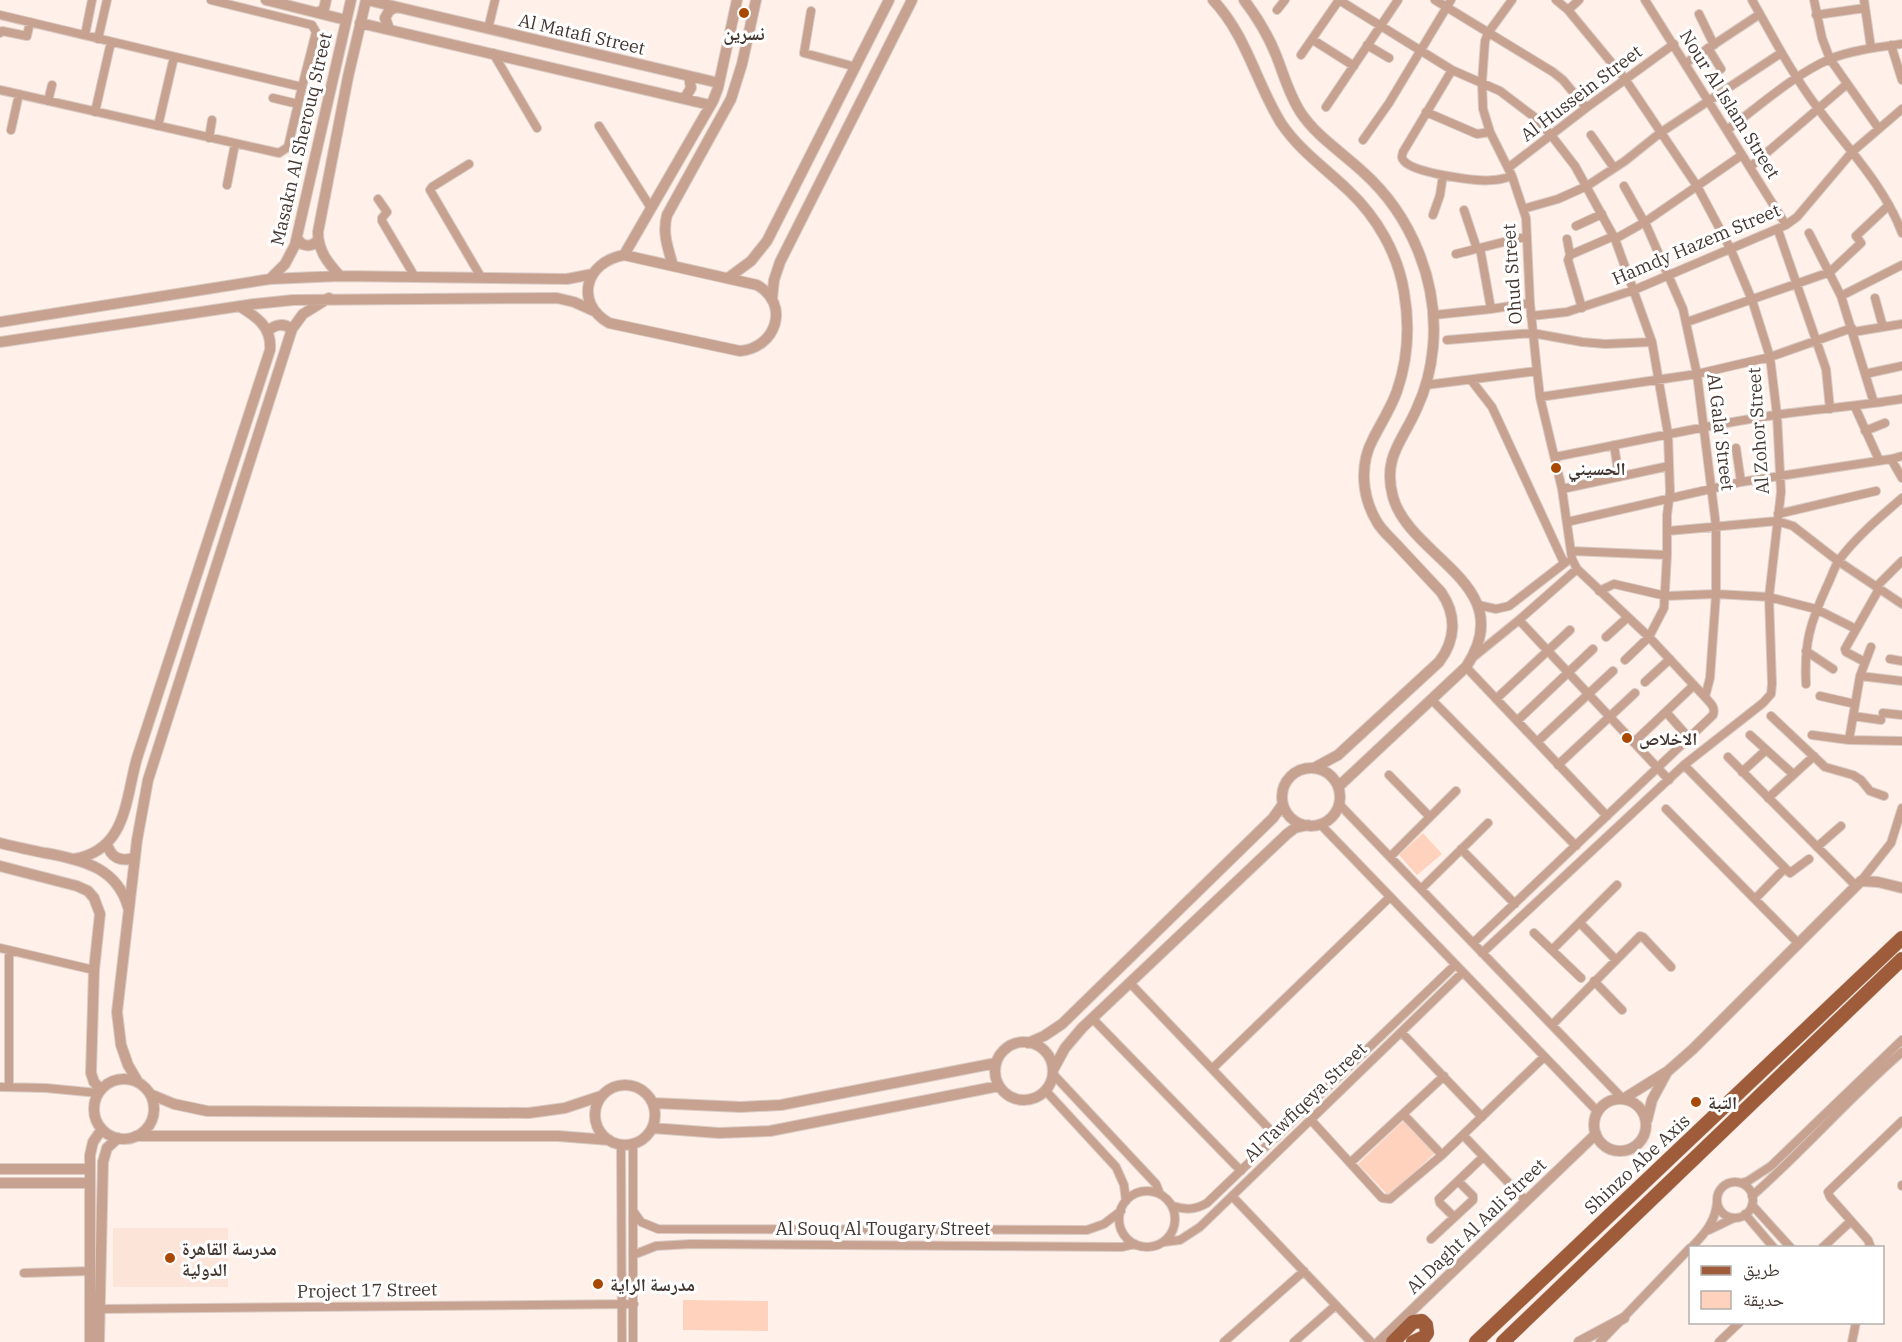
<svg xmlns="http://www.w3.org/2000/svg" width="1902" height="1342" viewBox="0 0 1902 1342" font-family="'IBM Plex Serif','Noto Naskh Arabic',serif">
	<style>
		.built { fill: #fde4d8 }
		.green { fill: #ffd2bd }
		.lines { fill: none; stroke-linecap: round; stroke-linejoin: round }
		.minor-casing { stroke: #d9ccc5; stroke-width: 10 }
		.tertiary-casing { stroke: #d9ccc5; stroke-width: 12 }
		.primary-casing { stroke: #d9ccc5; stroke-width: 15 }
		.minor { stroke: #c8a290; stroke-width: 8 }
		.tertiary { stroke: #c8a290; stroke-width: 10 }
		.primary { stroke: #9e5c3a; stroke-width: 14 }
		.poi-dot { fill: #a94801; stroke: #fff; stroke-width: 2 }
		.labels { text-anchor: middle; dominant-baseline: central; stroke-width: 6; stroke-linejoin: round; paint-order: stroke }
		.poi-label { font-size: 18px; font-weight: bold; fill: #433630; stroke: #fff; text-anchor: start }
		.street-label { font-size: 18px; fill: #433630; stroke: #fff }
	</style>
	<rect width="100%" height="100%" fill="#fff1ea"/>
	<path class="built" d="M113 1228H228V1287H113Z"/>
	<path class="green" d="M1423 833 1442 854 1417 875 1399 855Z
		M1404 1120 1435 1153 1389 1196 1358 1164Z
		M683 1300 768 1301V1331L683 1330Z"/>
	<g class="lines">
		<g class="minor-casing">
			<path id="minor" d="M1339 0 1452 70 1500 91 1533 116 1551 135 1575 166 1615 239 1652 342 1668 434 1670 492 1667 515V555L1664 608 1649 637 1625 660
				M1435 0 1553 72 1563 80 1586 108
				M1645 0 1786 225
				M1752 0C1773 37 1792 74 1817 107 1847 148 1884 185 1902 233
				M1814 0 1822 38 1830 59 1879 129
				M1864 0 1871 48
				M1277 10 1285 0
				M1568 10 1579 0
				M811 11 804 53 856 67
				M1699 14 1714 45
				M0 15 302 87 316 32 312 25 211 0
				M1816 15 1865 8
				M488 29 495 0
				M0 33 2 31 27 36 30 22
				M85 35 92 0
				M98 39 107 0
				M1313 40 1354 66
				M1367 45 1389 58
				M1891 45 1902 80
				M1708 48 1721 69
				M493 53 537 128
				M1301 55 1339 0
				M1686 63 1760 14
				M1452 70 1403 152C1402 156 1401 158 1404 161 1414 173 1477 182 1493 180 1499 180 1506 178 1512 176
				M0 90 279 153 288 147 302 87
				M273 98 298 104
				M48 101 52 85
				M1326 107 1398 0
				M95 112 111 42
				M1426 112 1477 134 1490 132
				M158 126 174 57
				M599 126 651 208
				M11 130 19 94
				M1727 130C1758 107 1795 74 1830 59 1852 50 1879 47 1902 44
				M1591 135 1614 168
				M209 138 212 120
				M1363 140 1389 103 1451 0
				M469 164 432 187 430 190 481 277
				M1750 167 1847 84
				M1508 168 1586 108 1674 44
				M227 185 235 144
				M1624 186 1647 227 1683 309 1697 374 1716 526V594L1710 678 1705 697
				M378 199 387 212 382 218V221L415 277
				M1523 209 1558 199 1587 186 1625 161 1660 133 1781 53
				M1464 210 1477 249
				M1433 215 1440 195 1443 175
				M1576 226 1602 214
				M1778 230 1826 369 1830 409
				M1809 233 1841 296 1874 403
				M1567 239 1570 255
				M1615 239 1645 222 1742 155
				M1480 248 1491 309
				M1456 254 1527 236
				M1841 296 1902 265
				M1875 298 1883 327
				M1582 308 1568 260 1570 255 1614 236
				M1434 315 1491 309 1530 303
				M1531 316 1567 312 1634 290 1786 225 1797 217 1852 152 1902 109
				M1687 322 1830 272 1861 243 1856 236 1889 205
				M1853 332 1902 324
				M1447 340 1532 333 1582 342 1605 344 1652 342
				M1865 374 1902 366
				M1471 380 1492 407 1564 563
				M1426 385 1537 371
				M1540 397 1697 374 1770 357 1852 328
				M1855 407 1879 460
				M1865 431 1885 423
				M1614 445 1619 477
				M1736 448 1741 482
				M1555 457C1629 443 1701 426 1775 415 1817 409 1860 406 1902 399
				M1891 459 1902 478
				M1562 489 1669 466
				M1778 514 1876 491
				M1567 522 1741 482 1891 459 1902 456
				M1668 531 1777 521 1793 526 1838 561 1902 604
				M1571 551 1667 555
				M1876 587 1902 561
				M1599 591 1614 584 1666 596 1716 594 1769 597 1816 609 1856 629
				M1478 605 1496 609 1509 606 1566 562
				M1519 620 1669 780
				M1606 637 1628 617
				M1806 651 1833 669
				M1471 659 1519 620 1577 569
				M1890 659 1902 661
				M1865 662 1846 652 1845 649 1879 589
				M1466 667 1607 816
				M1860 676 1902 681
				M1645 682 1670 659
				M1806 684C1804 643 1810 623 1827 586 1831 578 1834 568 1839 560 1856 537 1880 517 1902 498
				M1820 696 1855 704
				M1496 699 1570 630
				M1432 700 1576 846
				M1666 712 1689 738
				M1883 713 1902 715
				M1771 716 1825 767 1853 775 1861 780 1870 791 1884 796
				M1853 716 1881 720
				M1517 721 1593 649
				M1750 735 1793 774
				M1812 735 1849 740 1902 741
				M1849 740 1860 676 1871 647
				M1537 742 1613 671
				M1634 742 1694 685
				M1728 757 1856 886
				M1558 765 1635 693
				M1684 765 1790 873 1809 859
				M1742 772 1766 750
				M1389 775 1430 817
				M1768 798 1814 756
				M1339 804 1623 1099
				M1666 809 1799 944
				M1320 824 1598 1112
				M1817 847 1841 826
				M1461 849 1515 904
				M1390 857 1456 791
				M1861 881 1891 843 1902 808
				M1421 889 1488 823
				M1755 899 1785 868
				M1580 923 1616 960
				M1534 933 1581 978
				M1473 943 1713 715C1716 707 1710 703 1705 697L1649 637 1577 569 1572 559 1562 489 1540 397 1537 371 1530 303 1526 218 1512 176 1490 132 1483 109 1482 82 1485 41 1488 33 1512 0
				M0 948 94 970
				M9 950V1087
				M1552 950 1617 885
				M1482 953 1684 765 1763 703 1771 694 1772 684 1769 597 1781 492 1777 415 1770 357 1752 300 1731 250 1697 186 1625 79 1568 10 1556 0
				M1594 981 1622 1010
				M1130 983 1277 1137
				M1092 1018 1241 1171
				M1552 1025 1640 936 1643 937 1671 967
				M1401 1032 1482 1117
				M1212 1069 1390 897
				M1053 1074 1156 1184 1160 1194
				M0 1087 46 1088 98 1093
				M1045 1090 1116 1167 1124 1185 1126 1201
				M1403 1114 1442 1155
				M1311 1120 1382 1198 1390 1199 1442 1155 1544 1057
				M1463 1135 1526 1201
				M621 1144 622 1342
				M1350 1163 1444 1076
				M1717 1200a18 18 0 1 1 36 0a18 18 0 1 1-36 0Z
				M1741 1183 1748 1181 1771 1166 1902 1040
				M1902 1185V1186
				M1119 1219a28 28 0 1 1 56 0a28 28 0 1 1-56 0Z
				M1232 1196 1371 1342
				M1752 1196C1804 1150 1850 1097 1902 1052
				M1752 1205 1791 1248
				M1173 1206C1186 1210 1195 1210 1207 1203L1455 965
				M634 1212 641 1222 658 1229 1087 1230 1104 1224 1121 1211
				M1745 1214 1774 1248
				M1454 1217 1440 1203 1439 1199 1483 1157
				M1709 1230 1734 1218
				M1431 1239 1473 1200V1196L1458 1181
				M1164 1242 1180 1240 1200 1227 1462 973
				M1691 1248C1704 1234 1715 1223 1717 1203
				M1822 1248 1851 1221
				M1871 1248 1868 1240 1830 1197 1828 1192 1902 1121
				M633 1255 656 1246 691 1244 1122 1247 1135 1244
				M24 1273 91 1271
				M100 1309 634 1304
				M633 1342V1143
				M1224 1342 1304 1271
				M1294 1342 1336 1305
				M1600 1342 1690 1248
				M1719 1342 1740 1322
				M1852 1342 1856 1322"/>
		</g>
		<g class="tertiary-casing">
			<path id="tertiary" d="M266 0 346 20
				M367 0 719 83
				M1213 0C1247 36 1256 83 1281 123 1299 150 1325 168 1348 190 1377 217 1398 254 1404 292 1410 326 1408 359 1397 391 1391 408 1381 423 1373 439 1359 465 1362 497 1377 522 1382 531 1391 538 1398 546 1412 561 1427 577 1441 592 1457 615 1456 640 1439 662L1338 755 1314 768
				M1244 0C1257 17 1268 35 1276 55 1284 75 1289 95 1301 113 1317 137 1342 152 1363 172 1411 215 1439 282 1433 347 1431 368 1426 389 1417 408 1403 441 1382 457 1393 497 1410 558 1521 585 1466 667L1338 787
				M318 13 324 9 326 0
				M360 23 710 105
				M389 29 385 18 389 11 395 7
				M685 98 691 88 689 76
				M297 238C302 247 311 248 318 240
				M624 255 757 285C791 304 776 348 740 351L609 323C574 303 585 262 624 255Z
				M624 255 713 101 718 88 737 0
				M673 266C668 248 662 233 667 215L731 99 742 64 756 0
				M340 276C328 263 318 251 318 232L348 77 366 0
				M728 278 751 261 767 241 889 0
				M270 279 285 264 295 245 351 0
				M772 299 774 280 780 262 912 0
				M0 322 270 279 340 276 567 279 593 274
				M268 331C275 324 284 323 292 329
				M0 342 254 304 293 300 557 298 574 302 594 311
				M1282 797a29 29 0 1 1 58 0a29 29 0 1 1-58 0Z
				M0 843C17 847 34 851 51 854 86 861 117 869 128 907
				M107 843C110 858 122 863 135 857
				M74 859C127 850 125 800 137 758L270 350C272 327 257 317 239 306
				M0 866 77 886 88 891 94 898 100 914 94 970 91 1073 94 1082 101 1090
				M995 1071a29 29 0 1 1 58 0a29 29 0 1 1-58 0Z
				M1028 1043 1044 1036 1062 1024 1273 818 1283 804
				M1053 1070 1065 1048 1082 1028 1287 834 1295 828 1308 825
				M94 1109a30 30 0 1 1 60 0a30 30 0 1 1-60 0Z
				M138 1082 128 1065 121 1045 117 1012 137 840 148 780 292 329 303 314 329 298
				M595 1115a30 30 0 1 1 60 0a30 30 0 1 1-60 0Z
				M150 1094 174 1104 207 1111 529 1113 565 1108 601 1096
				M1623 1099 1668 1071 1693 1049 1861 881 1878 882 1902 888
				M1594 1125a26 26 0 1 1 52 0a26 26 0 1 1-52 0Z
				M653 1103 741 1107 781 1105 996 1063
				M1647 1120 1652 1100 1666 1074
				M652 1128 719 1133 770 1131 999 1086
				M136 1136H558L609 1140
				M0 1169H90
				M0 1183H90
				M90 1342V1155L93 1142 102 1129
				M99 1342 103 1162 107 1148 118 1138
				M1379 1342 1596 1134
				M1579 1342 1624 1318"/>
		</g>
		<g class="primary-casing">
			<path id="primary" d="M1393 1342 1413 1322 1422 1321 1426 1325 1427 1333 1424 1337 1413 1342
				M1476 1342 1902 938
				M1503 1342 1902 959"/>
		</g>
		<use href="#minor" class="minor"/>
		<use href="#tertiary" class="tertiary"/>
		<use href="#primary" class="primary"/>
	</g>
	<g class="poi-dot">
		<circle cx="744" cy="13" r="6"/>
		<circle cx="1556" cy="468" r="6"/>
		<circle cx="1627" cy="738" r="6"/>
		<circle cx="1696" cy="1102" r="6"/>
		<circle cx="170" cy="1258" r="6"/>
		<circle cx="598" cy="1284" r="6"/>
	</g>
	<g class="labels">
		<g class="poi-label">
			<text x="744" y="33" text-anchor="middle">نسرين</text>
			<text x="1568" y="468">الحسيني</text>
			<text x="1639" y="738">الاخلاص</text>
			<text x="1708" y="1102">التبة</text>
			<text x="182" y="1248">مدرسة القاهرة<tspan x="182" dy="21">الدولية</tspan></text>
			<text x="610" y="1284">مدرسة الراية</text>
		</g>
		<g class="street-label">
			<text transform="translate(582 34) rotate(13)">Al Matafi Street</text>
			<text transform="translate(1581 93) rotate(-37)">Al Hussein Street</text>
			<text transform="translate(1730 104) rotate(58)">Nour Al Islam Street</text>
			<text transform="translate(301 139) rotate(-77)">Masakn Al Sherouq Street</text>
			<text transform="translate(1696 244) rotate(-23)">Hamdy Hazem Street</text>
			<text transform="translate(1512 274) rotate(-94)">Ohud Street</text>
			<text transform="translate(1758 431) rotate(-94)">Al Zohor Street</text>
			<text transform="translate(1721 432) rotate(83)">Al Gala' Street</text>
			<text transform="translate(1305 1102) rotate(-44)">Al Tawfiqeya Street</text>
			<text transform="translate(1637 1164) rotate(-43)">Shinzo Abe Axis</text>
			<text transform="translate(1476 1226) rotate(-44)">Al Daght Al Aali Street</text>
			<text x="883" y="1228">Al Souq Al Tougary Street</text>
			<text transform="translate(367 1290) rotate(-1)">Project 17 Street</text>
		</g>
	</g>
	<rect x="1689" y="1246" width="195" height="78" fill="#ffffff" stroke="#b4afac" stroke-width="1.5"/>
	<rect x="1701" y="1266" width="30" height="9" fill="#9e5c3a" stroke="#b4afac" stroke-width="1.5"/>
	<text x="1743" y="1276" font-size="18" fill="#433630">طريق</text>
	<rect x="1701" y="1291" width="30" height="18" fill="#ffd2bd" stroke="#b4afac" stroke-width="1.5"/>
	<text x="1743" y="1306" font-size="18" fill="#433630">حديقة</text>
</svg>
